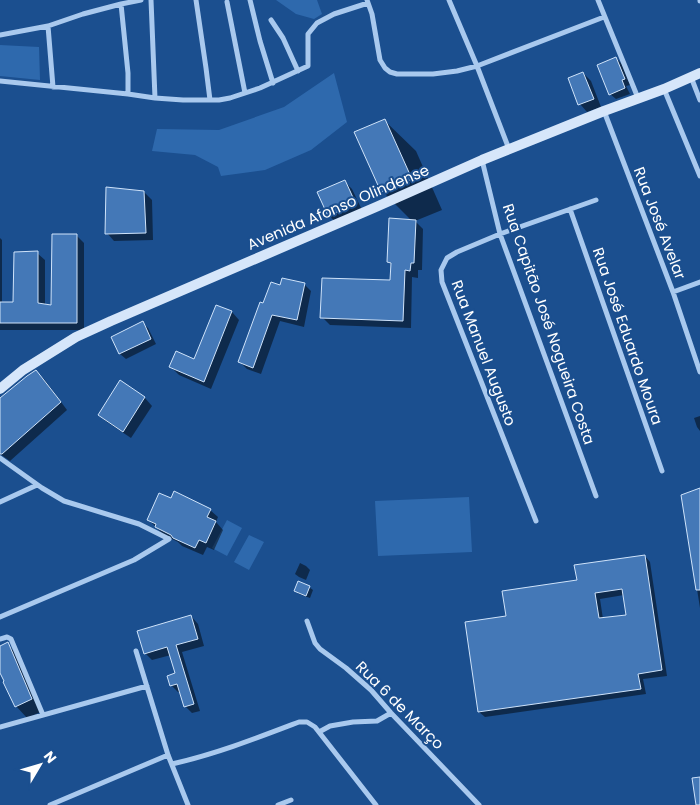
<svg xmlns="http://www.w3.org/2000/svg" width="700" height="805" viewBox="0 0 700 805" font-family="Poppins,sans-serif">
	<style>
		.green { fill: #2e69ad }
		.shadow { fill: #0007; fill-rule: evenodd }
		.building { fill: #4478b7; stroke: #cfe3fa; fill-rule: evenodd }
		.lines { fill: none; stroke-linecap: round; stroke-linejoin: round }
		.minor { stroke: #a9c9ee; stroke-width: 5 }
		.secondary { stroke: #d6e6fa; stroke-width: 10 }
		.labels { text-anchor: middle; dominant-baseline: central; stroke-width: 4; stroke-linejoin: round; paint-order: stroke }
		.street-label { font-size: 15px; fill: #fff; stroke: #1b4f8f }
	</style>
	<rect width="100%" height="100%" fill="#1b4f8f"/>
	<path class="green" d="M276 0H317L322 14 314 19 296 14Z
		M0 45 39 47 40 80 0 76Z
		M334 73 347 122 311 150 265 170 221 176 218 167 195 155 152 151 157 129 219 130 284 107Z
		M469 497 472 552 378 556 375 501Z
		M227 520 242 528 227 556 212 548Z
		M249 535 264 542 249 570 234 562Z"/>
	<path class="shadow" d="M616 58 622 64 630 85 626 86 630 94 616 99 610 94Z
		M583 73 591 81 601 107 587 112 580 104Z
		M385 121 416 151 442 210 415 221 423 229 422 270H418V278L412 277 411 328 330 325 322 317 391 282 392 265 388 261 412 221 382 191Z
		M344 181 352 189 363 212 337 223 329 216 318 193Z
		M144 192 152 200 153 240 114 241 107 233Z
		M76 235 84 243V330H0V238L2 240V304L14 303 37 253 45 260V305L52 306Z
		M304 284 311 291 304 327 280 321 261 374 247 369 240 362 281 287Z
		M217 306 232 312 239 320 211 389 179 375 171 367 195 360Z
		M142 323 148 328 156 344 126 359 120 354 112 338Z
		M36 372 44 379 67 410 10 461 0 454V400Z
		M120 382 145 398 152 406 131 438 107 422 99 415Z
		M700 416V431L697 427 694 418Z
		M700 489V608L682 495Z
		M171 500 210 510 218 517 216 522 223 530 214 550 207 547 203 555 182 546 178 542 164 535 149 520Z
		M645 556 650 562 667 676 643 679 646 694 485 717 479 712 578 581ZM624 595 627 616 603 619 600 599Z
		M300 563 306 566 310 570 306 580 299 577 295 574Z
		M309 587 313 590 310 598 299 594 296 591Z
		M191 616 198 624 204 646 182 652 200 711 192 713 185 706 181 692H178L171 685 177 674 171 655 152 660 145 653Z
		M7 644 19 656 43 711 27 718 16 706 0 671V647Z"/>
	<path class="building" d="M616 57 625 79 622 80 625 88 609 95 597 65Z
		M583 72 594 99 578 105 568 78Z
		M385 119 412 179 381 192 354 132Z
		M345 180 356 204 328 216 317 192Z
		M106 187 144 191 146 233 105 234Z
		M389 218 416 220 414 263H411L410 271 405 270 403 321 320 318 322 278 390 280 391 263 387 262Z
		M52 234H77V323H0V302H13L14 252 38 251V303L51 305Z
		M282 278 305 283 297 320 272 315 253 368 238 362 260 302 263 303 271 282 280 285Z
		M216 305 232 311 204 382 169 367 176 351 194 359Z
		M143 321 151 339 119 354 111 337Z
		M36 370 61 402 2 454H0V398L27 376Z
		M120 380 145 397 123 432 98 415Z
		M700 488V590H696L681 495Z
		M174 491 211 509 207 517 216 521 206 543 199 540 195 548 173 538 171 535 155 527 156 524 147 520 159 493 171 498Z
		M645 555 662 670 638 674 641 689 478 712 465 622 506 616 502 591 577 580 574 565ZM622 589 626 615 599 618 595 593Z
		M298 581 310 586 306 596 294 591Z
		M191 615 198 639 176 645 194 704 184 707 177 684 170 686 167 676 175 673 167 647 144 654 137 631Z
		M8 642 32 699 15 707 3 682 4 681 0 673V646Z
		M700 777V805H696L692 778Z"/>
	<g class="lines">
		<path class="minor" d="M151 0 155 98
			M196 0 206 68 210 100
			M250 0 260 41 273 83
			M367 0 372 14 380 60 385 68 390 72 397 74H433L457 71 477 66 604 17
			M449 0 477 66 509 149
			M598 0 638 98
			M700 0V1
			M227 2 245 93
			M121 4 128 73V94
			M271 20 283 38 298 71
			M48 26 53 87
			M0 35 48 26 83 14 121 4 141 0
			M691 77 700 100
			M0 81 128 94 155 98 183 100H219L230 98 260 88 308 66V34L317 23 334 14 368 3
			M664 89 700 176
			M604 111 673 292 700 372
			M482 160 500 234 596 496
			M570 209 662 471
			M673 292 700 282
			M0 458 42 488 64 501 139 524 169 539
			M0 502 37 485
			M536 521 442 282 441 270 447 258 457 252 500 234 596 200
			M0 617 134 560 169 539
			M307 621 315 643 320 649 346 668 371 690 391 713 479 805
			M0 639 7 637 11 639 43 715
			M136 651 168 755 188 805
			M0 727 147 686
			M319 732 330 726 353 722 377 721 391 713
			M172 764C216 754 257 738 299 722H307L315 727 376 805
			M50 805 168 755
			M278 805 291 800"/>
		<path class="secondary" d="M0 389 23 370 76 337 111 321 376 207 482 160 604 111 664 89 700 73"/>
	</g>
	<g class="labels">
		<g class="street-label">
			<text transform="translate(338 207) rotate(-23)">Avenida Afonso Olindense</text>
			<text transform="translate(660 223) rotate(69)">Rua José Avelar</text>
			<text transform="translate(549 324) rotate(71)">Rua Capitão José Nogueira Costa</text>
			<text transform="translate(628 336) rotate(71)">Rua José Eduardo Moura</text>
			<text transform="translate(484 353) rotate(69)">Rua Manuel Augusto</text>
			<text transform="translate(400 705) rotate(45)">Rua 6 de Março</text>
		</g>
	</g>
	<g transform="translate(40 765) rotate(52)" stroke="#1b4f8f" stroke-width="4" paint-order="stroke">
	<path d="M0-4L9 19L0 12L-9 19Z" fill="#ffffff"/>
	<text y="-8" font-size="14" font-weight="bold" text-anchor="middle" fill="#ffffff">N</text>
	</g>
</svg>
